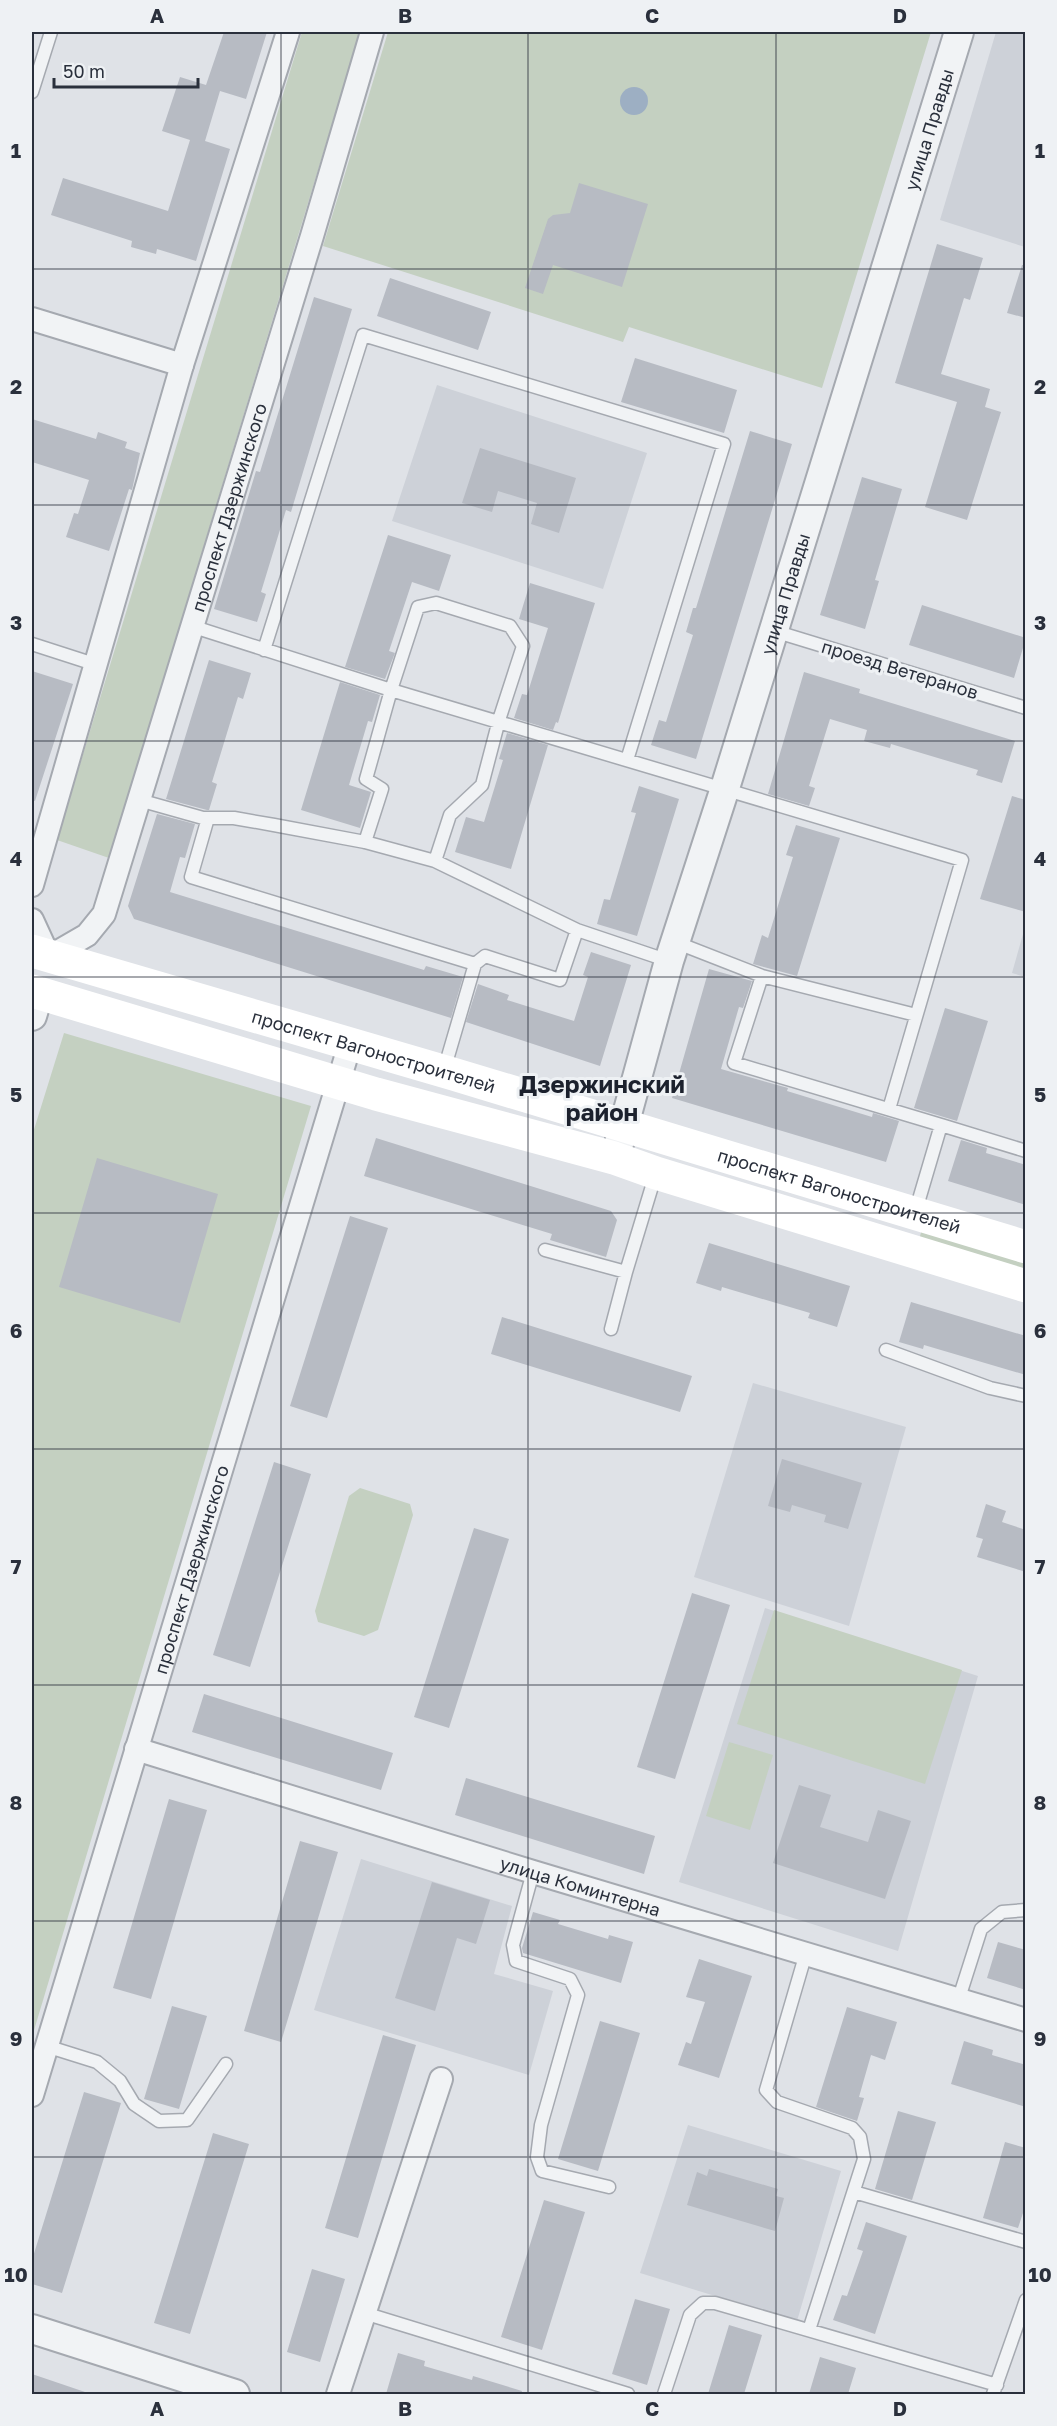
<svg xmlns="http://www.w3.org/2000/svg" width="1057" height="2426" viewBox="0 0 1057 2426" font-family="'Golos Text',sans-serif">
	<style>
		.built { fill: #cdd1d8 }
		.green { fill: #c4d0c1 }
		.water { fill: #9dafc3 }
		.building { fill: #b7bbc3 }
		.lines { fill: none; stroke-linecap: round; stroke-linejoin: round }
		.service-casing { stroke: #a5a9b0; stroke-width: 15 }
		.minor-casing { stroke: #a5a9b0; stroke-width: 26 }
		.tertiary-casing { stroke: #a5a9b0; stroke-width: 32 }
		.service { stroke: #f1f3f5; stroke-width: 12 }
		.minor { stroke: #f1f3f5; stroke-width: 22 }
		.tertiary { stroke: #f1f3f5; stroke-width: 28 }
		.secondary { stroke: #fff; stroke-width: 33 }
		.grid { fill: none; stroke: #2a303c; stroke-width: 1.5; stroke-opacity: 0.55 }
		.labels { text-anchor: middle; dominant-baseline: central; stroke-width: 6; stroke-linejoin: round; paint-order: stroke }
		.street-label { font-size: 18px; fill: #2a303c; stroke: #eef1f4 }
		.district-label { font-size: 24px; font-weight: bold; fill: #1c212d; stroke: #eef1f4 }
		.neatline { fill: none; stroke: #2a303c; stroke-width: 2 }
		.grid-label { font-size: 20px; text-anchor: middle; font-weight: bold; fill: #2a303c }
	</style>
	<rect width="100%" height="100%" fill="#dfe2e7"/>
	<path class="built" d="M996 32H1025V247L940 220Z
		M437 385 647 453 603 589 392 521Z
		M1025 927V977L1012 973Z
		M753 1383 906 1427 849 1626 694 1577Z
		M765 1608 978 1676 898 1951 679 1882Z
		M361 1859 512 1906 494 1974 553 1991 529 2075 314 2010Z
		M688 2125 841 2171 797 2321 640 2273Z"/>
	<path class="green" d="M302 32H360L109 858 57 840Z
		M388 32H931L822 388 629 327 623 342 323 246Z
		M64 1033 311 1106 32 2037V1136Z
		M923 1225 1025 1257V1273L919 1240Z
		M360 1488 410 1504 413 1515 378 1630 364 1636 318 1622 315 1611 349 1496Z
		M774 1610 962 1670 925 1784 737 1724Z
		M729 1742 773 1755 750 1830 706 1816Z"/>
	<path class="water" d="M620 101a14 14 0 1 1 28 0a14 14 0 1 1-28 0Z"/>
	<path class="building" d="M224 32H267L246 99 220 91 205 141 230 149 196 261 157 249 156 254 131 247 132 241 51 215 63 178 168 211 190 140 162 131 180 77 206 85Z
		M579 183 648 204 622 287 553 265 543 294 525 288 548 219 553 215 570 213Z
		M937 244 983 258 970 300 964 298 941 374 990 389 985 407 1001 412 967 520 925 507 957 402 895 383Z
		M1022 265H1026V318L1007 313Z
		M390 278 491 312 478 350 377 316Z
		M314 297 352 309 291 512 286 510 261 592 266 594 257 622 214 609 256 471 260 472Z
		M635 358 737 390 724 433 621 402Z
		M32 419 96 439 98 432 127 442 125 448 140 453 132 490 129 489 109 551 66 537 74 513 78 514 89 480 32 462Z
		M750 431 792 444 696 759 651 745 659 720 666 722 693 635 686 632 693 608H696Z
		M480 448 576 478 559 533 531 524 537 503 498 491 492 512 462 503Z
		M862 477 902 489 875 580 879 581 865 629 820 615Z
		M388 535 451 555 439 591 412 582 389 651 395 653 385 679 345 667Z
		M530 583 595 603 558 723 556 722 553 730 514 718 522 694 527 695 548 628 519 619Z
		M922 605 1026 638 1014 678 909 645Z
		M209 660 251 673 243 699 238 697 212 782 217 784 209 810H207L166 799Z
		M32 671 73 684 35 801 32 800Z
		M804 672 860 689 859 693 1015 741 1002 783 976 775 978 770 891 744 890 748 864 741 867 730 830 719 809 786 815 788 809 806 768 794Z
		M340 682 380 695 372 722 368 721 349 785 371 792 360 828 301 810Z
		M507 733 548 745 511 869 455 852 466 817 484 822 503 760 499 759Z
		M639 786 679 799 637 936 597 924 604 899 610 900 636 813 631 812Z
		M1012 796 1026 800V912L980 899Z
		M157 814 195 824 185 858 180 857 170 892 424 970 426 966 463 977 451 1018 134 919 128 906Z
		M796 825 840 838 797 976 753 964 762 935 768 938 793 857 786 855Z
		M591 952 631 965 600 1066 466 1022 478 984 509 995 507 1000 574 1021 588 977 583 975Z
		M709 969 752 981 743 1008 739 1007 721 1069 788 1088 787 1091 872 1117 873 1113 899 1121 886 1162 672 1098Z
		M945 1008 988 1021 957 1121 914 1108Z
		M376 1138 611 1211 617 1220 606 1257 550 1240 552 1234 364 1176Z
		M961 1140 987 1148 986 1153 1026 1165V1205L948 1181Z
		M97 1158 218 1194 180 1323 59 1287Z
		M350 1216 388 1228 327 1418 290 1406Z
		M709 1243 850 1286 837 1327 808 1318 810 1313 722 1287 721 1291 696 1283Z
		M911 1302 1026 1336V1375L924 1345 923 1349 899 1342Z
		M502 1317 692 1376 680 1412 491 1354Z
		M782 1459 862 1483 848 1529 824 1522 826 1515 792 1505 790 1512 768 1506Z
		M274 1462 311 1474 250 1667 213 1655Z
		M986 1504 1006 1511 1002 1522 1026 1530V1572L977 1557 983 1539 976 1537Z
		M474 1528 509 1539 449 1728 414 1717Z
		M692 1593 730 1605 675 1779 637 1767Z
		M204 1694 393 1753 381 1790 192 1732Z
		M466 1778 655 1836 644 1874 455 1815Z
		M799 1785 831 1795 820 1827 868 1842 878 1810 911 1821 885 1899 773 1863Z
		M169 1799 207 1810 151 1999 113 1988Z
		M300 1841 338 1852 281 2042 244 2031Z
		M432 1882 490 1900 476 1944 457 1938 435 2011 395 1998Z
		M533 1912 560 1920 558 1924 608 1939 609 1935 633 1942 621 1983 523 1953 522 1948Z
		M998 1942 1026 1950V1990L987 1978Z
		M699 1959 752 1976 719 2078 678 2065 686 2042 691 2044 705 2002 686 1997Z
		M172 2006 207 2016 179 2109 144 2099Z
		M847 2007 897 2022 885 2060 871 2055 859 2097 864 2098 857 2121 816 2107Z
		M600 2021 640 2033 598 2171 558 2159Z
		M383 2035 416 2045 358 2238 325 2228Z
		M964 2041 993 2050 992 2055 1026 2065V2107L951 2084Z
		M84 2092 121 2103 62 2293 32 2284V2260Z
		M898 2111 936 2122 912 2200 875 2189Z
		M213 2133 249 2144 190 2334 154 2323Z
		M1005 2142 1026 2148V2204L1018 2228 983 2218Z
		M709 2169 778 2189 776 2196 784 2198 775 2231 687 2205 697 2172 707 2176Z
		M544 2200 585 2212 542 2350 501 2337Z
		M866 2222 907 2236 875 2334 833 2320 842 2295 847 2296 863 2251 857 2249Z
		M312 2269 345 2279 320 2362 287 2352Z
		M635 2299 670 2309 647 2385 612 2374Z
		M729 2325 762 2335 744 2394H708Z
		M398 2353 425 2361 424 2366 472 2380 473 2376 522 2391 521 2394H386Z
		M820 2357 856 2368 848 2394H809Z
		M32 2374 85 2392 84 2394H32Z"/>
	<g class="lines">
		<g class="service-casing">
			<path id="service" d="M32 92 51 32
				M191 626 391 690 962 860 889 1109
				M774 631 1026 708
				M32 644 94 664
				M264 650 363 335 724 444 627 760
				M139 800 203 818H234L274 825 365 842 435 861 577 930 669 961
				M208 818 191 877 475 964
				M365 842 382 789 366 779 391 690 418 607 436 603 510 626 523 646 499 720 482 785 450 815 435 861
				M675 942 762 976 734 1063 941 1125 915 1213
				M762 976 916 1015
				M444 1070 475 964 485 956 560 980 577 930
				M941 1125 1026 1151
				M545 1250 626 1272 656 1173
				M611 1329 626 1272
				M886 1350 990 1388 1026 1396
				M533 1872 513 1945 516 1961 570 1979 578 1995 541 2125 537 2157 542 2171 609 2187
				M806 1953 766 2090 777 2102 852 2128 860 2137 864 2159 809 2330
				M959 1998 981 1929 1002 1912 1026 1910
				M46 2046 97 2062 120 2081 134 2104 159 2121 187 2120 226 2064
				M854 2192 1026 2242
				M364 2313 628 2394
				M664 2394 690 2315 703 2303H715L997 2385
				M993 2394 1026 2300"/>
		</g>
		<g class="minor-casing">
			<g id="minor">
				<path d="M32 319 182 365"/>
				<path d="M32 885 182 365 288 32"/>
				<path id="s1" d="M32 920 49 957 87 935 104 914 312 236 372 32"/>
				<path id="s2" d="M136 1749 533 1872 1026 2020"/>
				<path id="s3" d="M32 2095 350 1044"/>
				<path d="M338 2394 441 2079"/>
			</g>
		</g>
		<g class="tertiary-casing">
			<g id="tertiary">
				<path d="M32 1016 39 993"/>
				<path id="s4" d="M618 1147 669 961 725 788 959 32"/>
				<path d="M32 2329 235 2394"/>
			</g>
		</g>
		<use href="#service" class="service"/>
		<use href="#minor" class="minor"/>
		<use href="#tertiary" class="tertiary"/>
		<g class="secondary">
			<path id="s5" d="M32 951 453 1074 1026 1247"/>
			<path d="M32 991 376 1094 614 1158 656 1173 1026 1286"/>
		</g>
	</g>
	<path class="grid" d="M281 32V2394M528 32V2394M776 32V2394M32 269H1026M32 505H1026M32 741H1026M32 977H1026M32 1213H1026M32 1449H1026M32 1685H1026M32 1921H1026M32 2157H1026"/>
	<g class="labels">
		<g class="street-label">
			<text stroke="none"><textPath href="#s4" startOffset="1064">улица Правды</textPath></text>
			<text stroke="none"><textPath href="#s1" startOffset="537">проспект Дзержинского</textPath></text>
			<text stroke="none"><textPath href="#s4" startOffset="578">улица Правды</textPath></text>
			<text transform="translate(900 669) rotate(17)">проезд Ветеранов</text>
			<text stroke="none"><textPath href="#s5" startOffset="356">проспект Вагоностроителей</textPath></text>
			<text stroke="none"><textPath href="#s5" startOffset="842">проспект Вагоностроителей</textPath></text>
			<text stroke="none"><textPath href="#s3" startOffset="549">проспект Дзержинского</textPath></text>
			<text stroke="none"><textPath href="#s2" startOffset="465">улица Коминтерна</textPath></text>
		</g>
		<g class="district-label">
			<text x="602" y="1083">Дзержинский<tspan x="602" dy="28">район</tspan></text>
		</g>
	</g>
	<rect width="1057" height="2426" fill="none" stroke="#eef1f4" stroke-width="66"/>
	<path d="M54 78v9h144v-9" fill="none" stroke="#2a303c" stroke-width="3"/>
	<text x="63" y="78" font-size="18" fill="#2a303c" stroke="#eef1f4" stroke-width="4.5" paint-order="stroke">50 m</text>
	<rect x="33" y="33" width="991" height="2360" class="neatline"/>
	<g class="grid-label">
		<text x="157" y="23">A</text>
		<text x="405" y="23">B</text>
		<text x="652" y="23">C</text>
		<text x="900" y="23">D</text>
		<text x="16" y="158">1</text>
		<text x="1040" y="158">1</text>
		<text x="16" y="394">2</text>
		<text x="1040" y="394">2</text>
		<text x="16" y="630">3</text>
		<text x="1040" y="630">3</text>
		<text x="16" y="866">4</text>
		<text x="1040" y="866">4</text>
		<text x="16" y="1102">5</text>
		<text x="1040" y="1102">5</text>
		<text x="16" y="1338">6</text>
		<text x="1040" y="1338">6</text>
		<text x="16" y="1574">7</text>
		<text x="1040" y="1574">7</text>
		<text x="16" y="1810">8</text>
		<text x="1040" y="1810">8</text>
		<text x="16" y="2046">9</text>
		<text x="1040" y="2046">9</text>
		<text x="16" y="2282">10</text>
		<text x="1040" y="2282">10</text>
		<text x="157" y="2416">A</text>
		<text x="405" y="2416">B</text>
		<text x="652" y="2416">C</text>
		<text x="900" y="2416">D</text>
	</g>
</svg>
